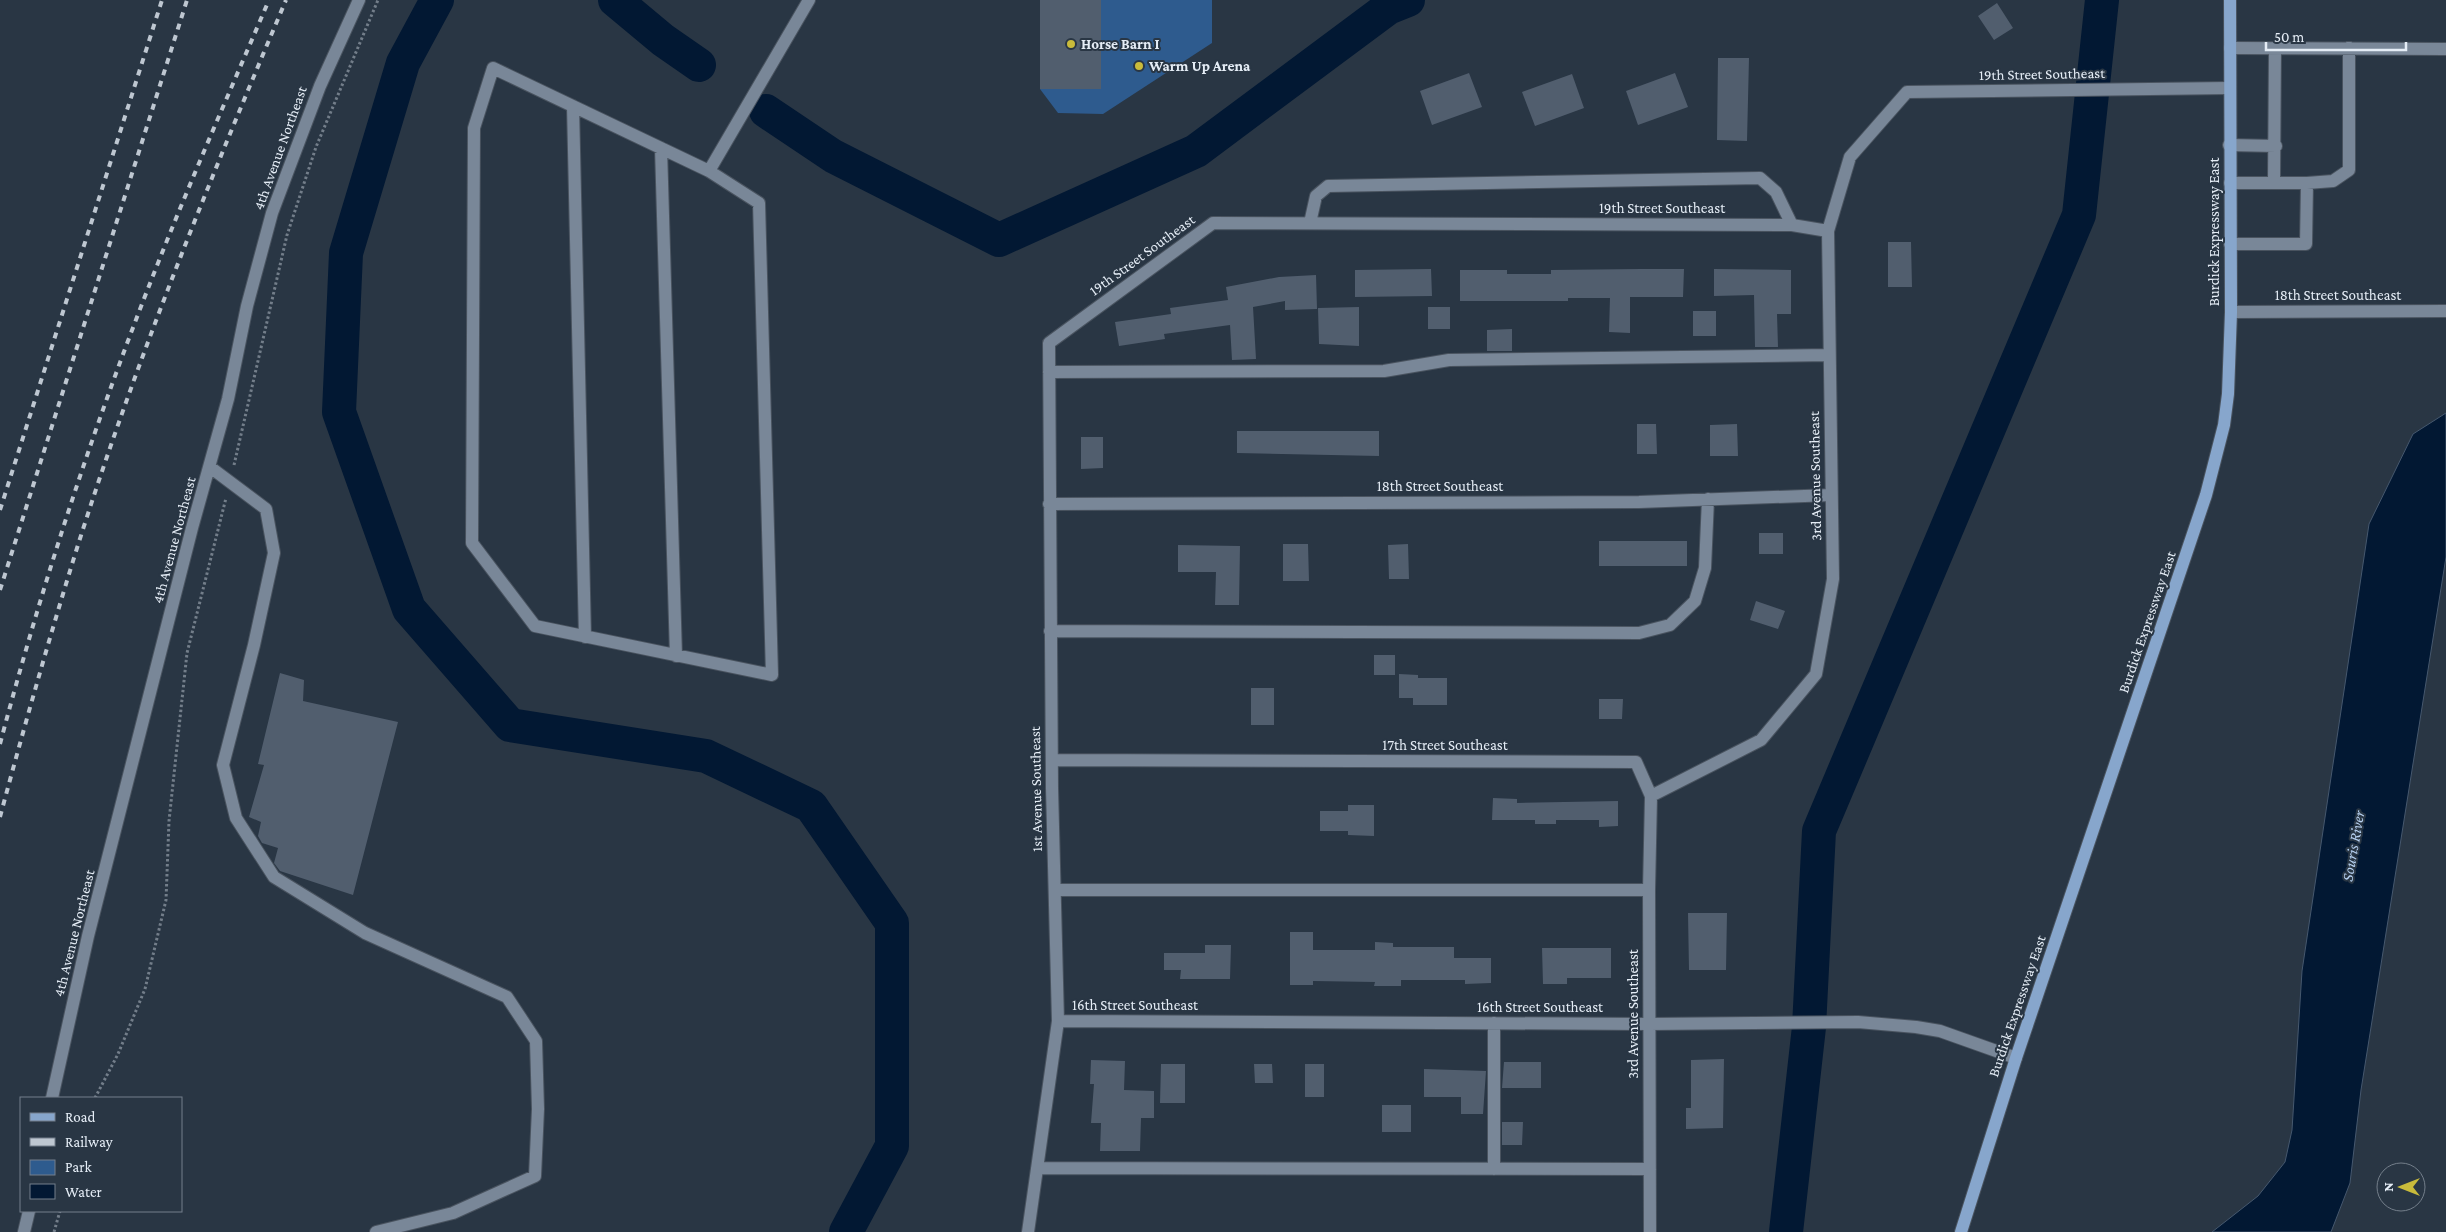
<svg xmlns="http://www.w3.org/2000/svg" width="2446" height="1232" viewBox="0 0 2446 1232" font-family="'Crimson Pro',serif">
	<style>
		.green { fill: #2e5b8e }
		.water { fill: #021833; stroke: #46586e }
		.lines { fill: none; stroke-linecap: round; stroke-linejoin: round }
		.river { stroke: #021833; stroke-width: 34 }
		.building { fill: #515e6e }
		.minor-casing { stroke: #49535f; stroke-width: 14 }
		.major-casing { stroke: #49535f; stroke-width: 14 }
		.path { stroke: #737e8a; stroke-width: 3; stroke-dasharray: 2.5 2.5; stroke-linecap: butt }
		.minor { stroke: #798798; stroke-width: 12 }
		.major { stroke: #87a6cc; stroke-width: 12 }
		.rail { stroke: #bec7d1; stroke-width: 4; stroke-dasharray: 6 6; stroke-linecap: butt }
		.poi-dot { fill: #c9bb3b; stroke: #293644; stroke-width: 2 }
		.labels { text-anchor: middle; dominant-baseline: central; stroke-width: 4; stroke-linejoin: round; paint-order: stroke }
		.poi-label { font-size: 15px; font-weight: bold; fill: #e5edf6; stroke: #293644; text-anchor: start }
		.street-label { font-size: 15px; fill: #e5edf6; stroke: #293644 }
		.water-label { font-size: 16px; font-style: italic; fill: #b7d1f1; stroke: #293644 }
	</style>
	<rect width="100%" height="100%" fill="#293644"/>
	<path class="green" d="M1101 0H1212V43L1103 114 1058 113 1040 89Z"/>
	<path class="water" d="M2446 413V557L2361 1090 2350 1183 2331 1232H2212L2258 1196 2285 1162 2292 1130 2302 971 2369 524 2413 434Z"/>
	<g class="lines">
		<path class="river" d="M437 0 403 63 346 253 339 412 409 609 510 725 706 756 811 806 892 923V1146L846 1232
			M615 0 663 40 699 65
			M766 111 833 156 999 240 1196 151 1388 8 1408 0
			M1786 1232 1809 1027 1819 831 2079 215 2102 0"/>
	</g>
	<path class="building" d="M1040 0H1101V89H1040Z
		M1997 3 2013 28 1994 40 1978 16Z
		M1718 58H1749L1747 141 1717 140Z
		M1469 73 1482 107 1432 125 1420 91Z
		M1675 73 1688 107 1638 125 1626 91Z
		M1572 74 1584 108 1535 126 1522 92Z
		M1888 242H1911L1912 287H1888Z
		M1431 269 1432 296 1355 297V270Z
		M1641 269H1684L1683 297H1630V333L1609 332 1610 298H1568V301H1460V270H1507V274H1551V270Z
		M1714 269 1791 270V314H1777L1778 347H1755L1754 295 1714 296Z
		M1316 275 1317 309 1285 310V301L1253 307 1256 359 1232 360 1230 325 1164 334 1165 339 1119 346 1115 322 1171 314 1170 308 1228 300 1226 287 1279 277Z
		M1359 307V346L1319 344 1318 308Z
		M1428 307H1450V329H1428Z
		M1693 311H1716V336H1693Z
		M1512 329V351H1487V330Z
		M1637 424H1656L1657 454H1637Z
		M1737 424 1738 456H1710V425Z
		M1237 431H1379V456L1237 453Z
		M1081 437H1103V468L1081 469Z
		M1759 533H1783V554H1759Z
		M1599 541H1687V566H1599Z
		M1283 544H1308L1309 581H1283Z
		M1408 544 1409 579H1389L1388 545Z
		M1178 545 1240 546 1239 605H1215L1216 572H1178Z
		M1756 601 1785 611 1778 629 1750 620Z
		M1374 655H1395V675H1374Z
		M280 673 304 680 303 701 398 722 353 895 280 871 274 863 278 848 262 843 258 836 261 822 249 817 264 765 258 764Z
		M1399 674 1418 675V678H1447V705H1413V698H1399Z
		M1251 688H1274V725H1251Z
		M1599 699H1623L1622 719H1599Z
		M1493 798 1517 799V803L1618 801V826L1599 827V820H1556V824H1535V820H1492Z
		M1348 805H1374V836L1348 835V831H1320V811H1348Z
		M1688 913H1727L1726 970H1689Z
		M1290 932H1313V950H1375V942L1393 943V947H1454V958H1491V983L1465 984V980H1401V986H1374L1375 982 1313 981V985H1290Z
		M1205 945H1231L1230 979H1180L1181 970H1164V953H1205Z
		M1542 948H1611V978H1567V984H1543Z
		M1724 1059 1723 1128 1686 1129V1108H1691V1060Z
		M1091 1060 1125 1061 1124 1090 1154 1091V1118H1141L1140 1151H1100L1101 1123H1091L1094 1084H1090Z
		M1504 1062H1541V1088H1502Z
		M1161 1064H1185V1103H1160Z
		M1254 1064H1272L1273 1083H1255Z
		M1305 1064H1324V1097H1305Z
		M1424 1069 1486 1071 1483 1114H1461V1097H1424Z
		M1382 1105H1411V1132H1382Z
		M1502 1122H1523L1522 1145H1502Z"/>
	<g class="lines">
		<g class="minor-casing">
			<path id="minor" d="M2230 48 2446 49
				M493 68 709 171 759 203 772 675 535 626 472 543 474 128Z
				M573 106 585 637
				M2229 145 2276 146
				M661 148 676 656
				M709 171 809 0
				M2274 182 2275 48
				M2230 183H2307L2333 181 2349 170V48
				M1310 223 1316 196 1328 186 1760 178 1776 192 1792 225
				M2230 244H2306L2307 183
				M2231 312 2446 311
				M1049 372 1384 371 1449 360 1829 355
				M210 467 266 509 274 553 254 645 223 765 236 818 274 877 365 933 507 997 536 1041 538 1109 535 1176 453 1213 376 1232
				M1049 504 1639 502 1831 495
				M1050 631 1639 633 1670 625 1695 601 1705 568 1708 499
				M1052 760 1636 762 1651 796 1649 890 1650 1232
				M1651 796 1761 740 1816 674 1833 579 1828 231 1850 157 1907 92 2229 88
				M1055 890H1649
				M1058 1021 1649 1024 1858 1022 1916 1027 1940 1031 2016 1058
				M52 1098 88 936 192 528 228 399 247 306 272 213 320 86 359 0
				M1037 1168 1650 1169
				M1494 1169V1023
				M24 1232 29 1211
				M1028 1232 1058 1021 1052 788 1049 343 1213 223 1792 225 1828 231"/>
		</g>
		<g class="major-casing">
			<path id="major" d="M1961 1232 2016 1058 2206 495 2224 425 2228 394 2231 312 2230 0"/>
		</g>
		<path class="path" d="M234 465 287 235 316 147 378 0
			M95 1098 118 1054 145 989 166 900 169 821 187 653 226 498
			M54 1232 60 1211"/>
		<use href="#minor" class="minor"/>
		<use href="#major" class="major"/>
		<path class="rail" d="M0 510 162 0
			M0 590 187 0
			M0 744C44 577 98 413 162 253 196 168 233 84 269 0
			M0 817C23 731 47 646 73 561 132 370 208 184 286 0"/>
	</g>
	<g class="poi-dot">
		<circle cx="1071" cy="44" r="5"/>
		<circle cx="1139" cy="66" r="5"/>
	</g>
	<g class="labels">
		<g class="poi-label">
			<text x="1081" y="44">Horse Barn I</text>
			<text x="1149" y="66">Warm Up Arena</text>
		</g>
		<g class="street-label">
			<text transform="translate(2042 74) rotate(-1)">19th Street Southeast</text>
			<text transform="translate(280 148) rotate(-70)">4th Avenue Northeast</text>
			<text x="1662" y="208">19th Street Southeast</text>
			<text transform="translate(2214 232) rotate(-90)">Burdick Expressway East</text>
			<text transform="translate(1142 255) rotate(-36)">19th Street Southeast</text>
			<text x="2338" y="295">18th Street Southeast</text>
			<text transform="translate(1815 476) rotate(-91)">3rd Avenue Southeast</text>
			<text x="1440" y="486">18th Street Southeast</text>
			<text transform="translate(174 540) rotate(-75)">4th Avenue Northeast</text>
			<text transform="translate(2147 622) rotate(-71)">Burdick Expressway East</text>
			<text x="1445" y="745">17th Street Southeast</text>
			<text transform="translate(1036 789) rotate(-91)">1st Avenue Southeast</text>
			<text transform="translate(74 933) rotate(-76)">4th Avenue Northeast</text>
			<text x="1135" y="1005">16th Street Southeast</text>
			<text transform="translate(2017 1006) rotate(-71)">Burdick Expressway East</text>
			<text x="1540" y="1007">16th Street Southeast</text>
			<text transform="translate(1633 1014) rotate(-90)">3rd Avenue Southeast</text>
		</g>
		<g class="water-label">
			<text transform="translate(2353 846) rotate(-80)">Souris River</text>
		</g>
	</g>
	<rect x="20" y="1097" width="162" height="115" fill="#293644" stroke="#747f8b"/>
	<rect x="30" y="1113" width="25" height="8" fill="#87a6cc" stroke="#747f8b"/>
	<text x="65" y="1122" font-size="15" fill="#e5edf6">Road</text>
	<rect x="30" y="1138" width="25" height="8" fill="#bec7d1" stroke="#747f8b"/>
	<text x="65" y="1147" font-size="15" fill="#e5edf6">Railway</text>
	<rect x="30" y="1160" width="25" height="15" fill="#2e5b8e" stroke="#747f8b"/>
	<text x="65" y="1172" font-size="15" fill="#e5edf6">Park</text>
	<rect x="30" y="1184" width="25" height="15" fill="#021833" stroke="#747f8b"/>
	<text x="65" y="1197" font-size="15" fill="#e5edf6">Water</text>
	<g transform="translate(2401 1187) rotate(270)"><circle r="24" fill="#293644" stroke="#747f8b"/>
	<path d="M0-4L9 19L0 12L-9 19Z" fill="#c9bb3b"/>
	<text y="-8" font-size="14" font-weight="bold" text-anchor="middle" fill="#e5edf6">N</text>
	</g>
	<path d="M2266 42v8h140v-8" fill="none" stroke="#e5edf6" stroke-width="2.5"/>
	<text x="2274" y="42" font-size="15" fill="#e5edf6" stroke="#293644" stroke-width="4" paint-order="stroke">50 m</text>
</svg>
